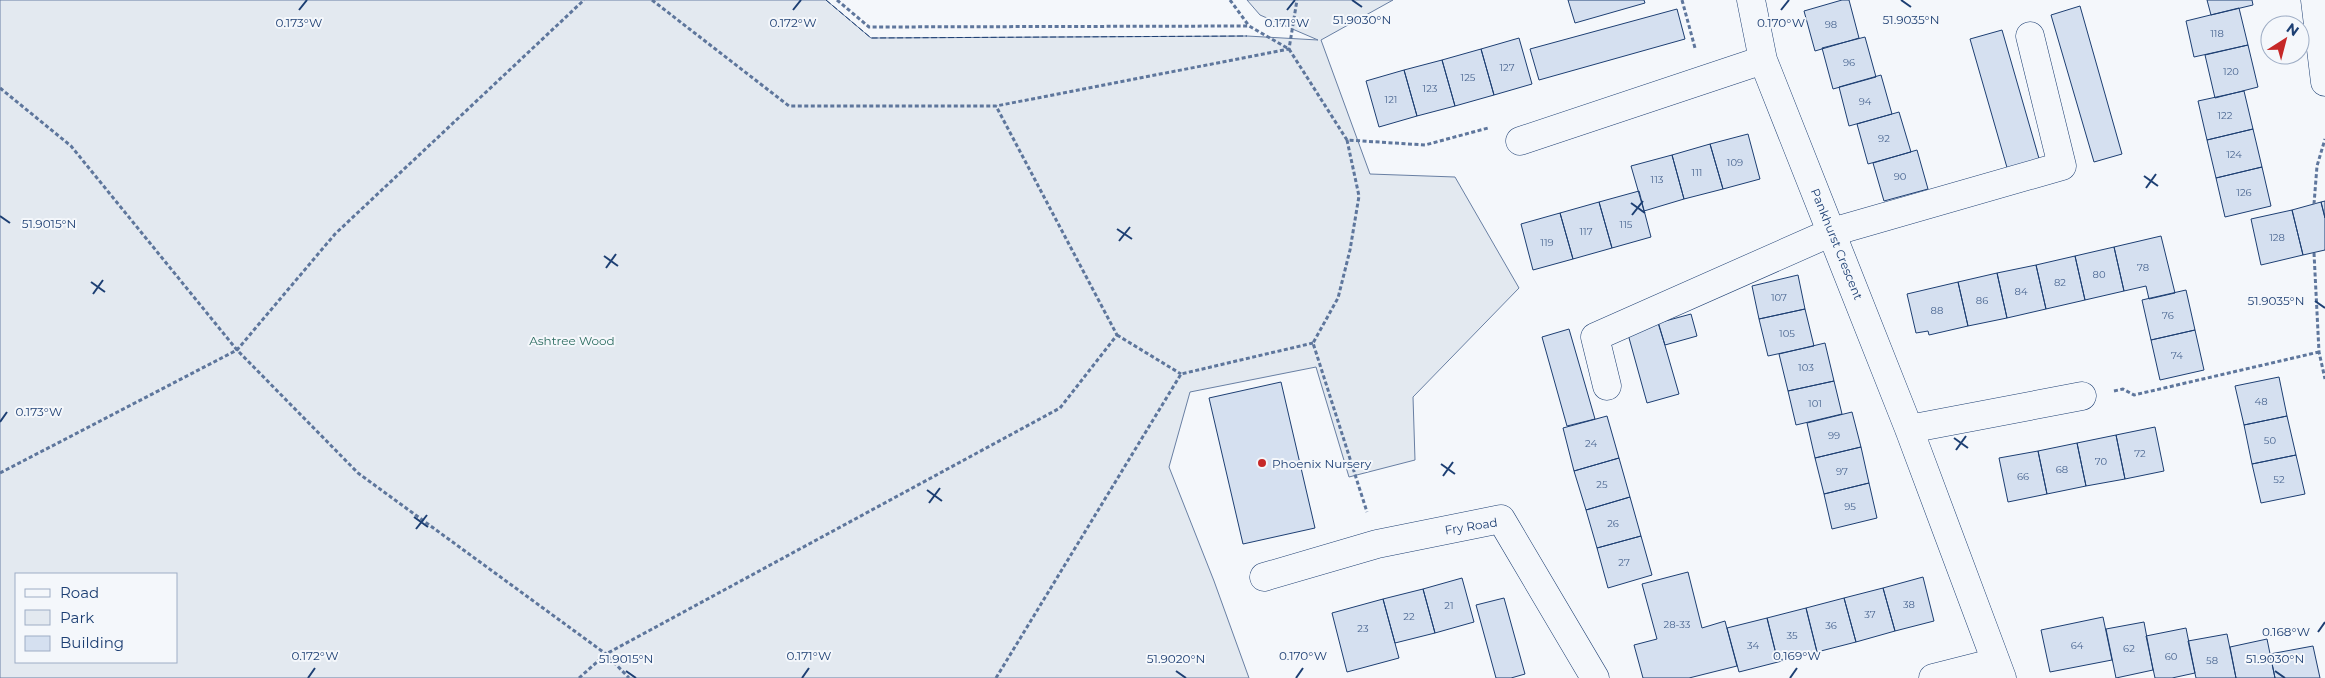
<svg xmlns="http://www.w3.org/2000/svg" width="2325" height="678" viewBox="0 0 2325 678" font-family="Montserrat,sans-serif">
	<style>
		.green { fill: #e3e9f0; stroke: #687fa3; fill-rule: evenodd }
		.building { fill: #d5e0f0; stroke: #1d3f73 }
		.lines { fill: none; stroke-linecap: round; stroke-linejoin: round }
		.minor-casing { stroke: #1d3f73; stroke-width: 29 }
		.path { stroke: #5e769c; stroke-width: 3; stroke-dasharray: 4 2.5; stroke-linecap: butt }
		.minor { stroke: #f4f7fb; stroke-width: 28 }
		.fence { stroke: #1d3f73; stroke-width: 1; stroke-dasharray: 6 2.5; stroke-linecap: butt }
		.ticks { fill: none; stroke: #1d3f73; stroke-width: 2 }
		.poi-dot { fill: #c62828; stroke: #f4f7fb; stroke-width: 2 }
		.labels { text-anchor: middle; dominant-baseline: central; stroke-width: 4; stroke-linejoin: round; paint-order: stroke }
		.number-label { font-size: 10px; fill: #4b6792 }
		.street-label { font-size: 12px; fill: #1d3f73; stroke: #f4f7fb }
		.park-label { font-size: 12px; fill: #2c6c60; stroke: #f4f7fb }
		.poi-label { font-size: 12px; fill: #1d3f73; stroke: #f4f7fb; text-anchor: start }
		.ticks-label { font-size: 12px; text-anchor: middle; fill: #1d3f73; stroke: #f4f7fb; stroke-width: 4; stroke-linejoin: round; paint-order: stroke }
	</style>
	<rect width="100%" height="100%" fill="#f4f7fb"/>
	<path class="green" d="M0 0H826L871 38 1247 36 1318 40 1260 15 1247 0H1393L1321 40 1370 174 1455 177 1519 288 1413 397 1415 460 1349 477 1316 367 1190 392 1169 467 1214 581 1249 678H0ZM16 574H176V662H16Z"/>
	<path class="building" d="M1568 0H1644L1645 3 1575 23Z
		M1842 0H1849L1859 38 1815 51 1804 11Z
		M2207 0H2252L2253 5 2211 15Z
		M2080 6 2122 154 2094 162 2051 15Z
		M2239 8 2248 45 2194 57 2186 21Z
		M1677 9 1685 39 1539 80 1530 49Z
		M2002 30 2040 162 2008 171 1970 39Z
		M1865 37 1876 77 1833 89 1822 48Z
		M1519 38 1532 84 1494 95 1481 49Z
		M2248 45 2258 87 2215 98 2205 55Z
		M1481 49 1494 95 1455 106 1442 60Z
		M1442 60 1455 106 1417 116 1404 70Z
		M1404 70 1417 116 1379 127 1366 81Z
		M1881 75 1892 114 1849 126 1839 87Z
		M2244 91 2253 129 2207 140 2198 101Z
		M1899 112 1911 152 1868 164 1857 124Z
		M2253 129 2262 167 2216 178 2207 140Z
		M1748 134 1760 179 1723 189 1710 144Z
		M1710 144 1723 189 1684 199 1672 155Z
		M1917 150 1928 189 1884 201 1873 163Z
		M1672 155 1684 199 1644 211 1631 166Z
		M2262 167 2271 206 2225 217 2216 178Z
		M1639 191 1651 237 1612 248 1599 202Z
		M2325 201V218L2321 202Z
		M1599 202 1612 248 1573 259 1560 213Z
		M2321 202 2325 218V250L2303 255 2292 210Z
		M2292 210 2303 255 2261 265 2251 219Z
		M1560 213 1573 259 1533 270 1521 224Z
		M2161 236 2175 293 2149 299 2146 286 2124 291 2114 247Z
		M2114 247 2124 291 2085 300 2075 256Z
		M2075 256 2085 300 2046 309 2036 265Z
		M2036 265 2046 309 2007 318 1997 273Z
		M1997 273 2007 318 1968 326 1958 282Z
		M1798 275 1805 309 1759 319 1752 286Z
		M1958 282 1968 326 1929 335 1928 331 1916 333 1907 294Z
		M2186 290 2195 330 2151 340 2142 300Z
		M1805 309 1814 346 1768 356 1759 319Z
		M1691 314 1697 336 1665 345 1658 323Z
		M1657 318 1679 394 1647 403 1626 327Z
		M1569 329 1595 419 1567 426 1542 337Z
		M2195 330 2204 370 2160 380 2151 340Z
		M1825 343 1834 381 1788 391 1779 354Z
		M2279 377 2287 416 2244 425 2235 386Z
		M1834 381 1842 414 1796 425 1788 391Z
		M1281 382 1315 528 1243 544 1209 398Z
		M1852 412 1861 447 1815 458 1807 423Z
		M1607 416 1619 458 1574 471 1563 428Z
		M2287 416 2296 455 2252 464 2244 425Z
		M2155 427 2164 471 2125 479 2116 435Z
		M2116 435 2125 479 2086 486 2077 443Z
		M2077 443 2086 486 2047 494 2038 451Z
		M1861 447 1869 483 1824 494 1815 458Z
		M2038 451 2047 494 2008 502 1999 458Z
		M2296 455 2305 494 2261 503 2252 464Z
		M1619 458 1630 497 1586 510 1574 471Z
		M1869 483 1877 518 1832 529 1824 494Z
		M1630 497 1641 536 1597 548 1586 510Z
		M1641 536 1652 575 1608 588 1597 548Z
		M1688 572 1702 628 1725 621 1737 666 1689 678H1643L1634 645 1657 639 1642 584Z
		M1923 577 1934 621 1895 631 1883 588Z
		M1462 578 1474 622 1435 633 1423 589Z
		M1883 588 1895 631 1856 642 1844 598Z
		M1423 589 1435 633 1395 643 1383 599Z
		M1504 598 1525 674 1511 678H1496L1476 605Z
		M1844 598 1856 642 1817 652 1806 608Z
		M1383 599 1399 658 1347 672 1332 613Z
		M1806 608 1817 652 1778 662 1767 618Z
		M2103 617 2112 660 2050 672 2041 630Z
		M1767 618 1778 662 1739 672 1727 628Z
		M2144 622 2153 670 2116 678 2106 629Z
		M2186 628 2195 673 2172 678H2155L2146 636Z
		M2227 634 2236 678H2196L2188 641Z
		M2267 639 2275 678H2236L2230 647Z
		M2313 646 2320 678H2275L2270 654Z"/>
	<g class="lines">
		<g class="minor-casing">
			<path id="minor" d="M1751 0 1763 60 1909 429 2002 678
				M2315 0 2325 82
				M1520 141 1763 60
				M1607 386 1595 337 1832 232 2062 166 2030 36
				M1909 429 2082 396
				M1264 577 1377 544 1501 519 1595 678
				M1933 678 1996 662"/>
		</g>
		<path class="path" d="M652 0 789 106H996L1289 49 1297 0
			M837 0 869 27 1249 26 1289 49 1347 140 1425 145 1488 128
			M1230 0 1249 26
			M1682 0 1695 48
			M0 88 71 146 237 350 358 473 606 654 629 678
			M1347 140 1359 196 1350 250 1338 298 1313 343 1367 512
			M2314 204 2317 166 2325 139
			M2314 253 2319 352 2325 379
			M1117 335 1181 374
			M2114 391 2123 389 2134 395 2319 352
			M0 473 237 350 335 234 584 0
			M579 678 606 654 1060 408 1117 335 996 106
			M996 678 1181 374 1313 343"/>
		<use href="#minor" class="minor"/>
		<path class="fence" d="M826 0 871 38 1247 36"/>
	</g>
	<path class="ticks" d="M1352 0 1362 7M1901 0 1911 7M299 10 307 0M793 10 801 0M1287 10 1295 0M1781 10 1789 0M2144 176 2158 186M2146 188 2156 174M1631 203 1645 213M1632 215 1643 201M0 216 10 223M1117 229 1132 239M1119 241 1130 227M604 256 618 266M606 268 616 254M91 282 105 292M93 294 103 280M2315 301 2325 308M0 422 7 412M1954 438 1968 448M1956 450 1966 436M1441 464 1455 474M1443 476 1453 462M927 490 942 501M929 503 940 488M414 517 428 527M416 529 427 515M2318 632 2325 622M626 671 636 678M1176 671 1186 678M2275 671 2285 678M308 678 315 668M802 678 809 668M1296 678 1303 668M1790 678 1797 668"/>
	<circle class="poi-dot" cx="1262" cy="463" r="5"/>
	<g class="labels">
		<g class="number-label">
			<text x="1831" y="24">98</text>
			<text x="2217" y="33">118</text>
			<text x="1849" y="62">96</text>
			<text x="1507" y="67">127</text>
			<text x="2231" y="71">120</text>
			<text x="1468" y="77">125</text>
			<text x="1430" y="88">123</text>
			<text x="1391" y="99">121</text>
			<text x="1865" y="101">94</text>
			<text x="2225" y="115">122</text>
			<text x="1884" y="138">92</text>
			<text x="2234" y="154">124</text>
			<text x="1735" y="162">109</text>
			<text x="1697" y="172">111</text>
			<text x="1900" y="176">90</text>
			<text x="1657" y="179">113</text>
			<text x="2244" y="192">126</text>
			<text x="1626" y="224">115</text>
			<text x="1586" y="231">117</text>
			<text x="2277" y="237">128</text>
			<text x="1547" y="242">119</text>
			<text x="2143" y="267">78</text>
			<text x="2099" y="274">80</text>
			<text x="2060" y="282">82</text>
			<text x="2021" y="291">84</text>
			<text x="1779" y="297">107</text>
			<text x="1982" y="300">86</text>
			<text x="1937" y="310">88</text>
			<text x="2168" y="315">76</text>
			<text x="1787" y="333">105</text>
			<text x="2177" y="355">74</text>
			<text x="1806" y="367">103</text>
			<text x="2261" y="401">48</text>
			<text x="1815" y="403">101</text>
			<text x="1834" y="435">99</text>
			<text x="2270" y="440">50</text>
			<text x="1591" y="443">24</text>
			<text x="2140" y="453">72</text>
			<text x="2101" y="461">70</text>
			<text x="2062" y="469">68</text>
			<text x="1842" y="471">97</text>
			<text x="2023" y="476">66</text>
			<text x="2279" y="479">52</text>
			<text x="1602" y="484">25</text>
			<text x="1850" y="506">95</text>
			<text x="1613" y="523">26</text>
			<text x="1624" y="562">27</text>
			<text x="1909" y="604">38</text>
			<text x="1449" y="605">21</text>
			<text x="1870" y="614">37</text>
			<text x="1409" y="616">22</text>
			<text x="1677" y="624">28-33</text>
			<text x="1831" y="625">36</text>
			<text x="1363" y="628">23</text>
			<text x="1792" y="635">35</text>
			<text x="1753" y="645">34</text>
			<text x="2077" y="645">64</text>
			<text x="2129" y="648">62</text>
			<text x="2171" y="656">60</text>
			<text x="2212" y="660">58</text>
		</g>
		<g class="street-label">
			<text transform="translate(1837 244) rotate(68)">Pankhurst Crescent</text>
			<text transform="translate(1471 526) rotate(-9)">Fry Road</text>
		</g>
		<g class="park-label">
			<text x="572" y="340">Ashtree Wood</text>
		</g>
		<g class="poi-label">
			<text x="1272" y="463">Phoenix Nursery</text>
		</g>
	</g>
	<g class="ticks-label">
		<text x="1362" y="24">51.9030°N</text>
		<text x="1911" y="24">51.9035°N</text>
		<text x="299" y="27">0.173°W</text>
		<text x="793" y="27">0.172°W</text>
		<text x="1287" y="27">0.171°W</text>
		<text x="1781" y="27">0.170°W</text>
		<text x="49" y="228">51.9015°N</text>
		<text x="2276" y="305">51.9035°N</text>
		<text x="39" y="416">0.173°W</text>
		<text x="2286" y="636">0.168°W</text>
		<text x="315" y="660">0.172°W</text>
		<text x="809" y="660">0.171°W</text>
		<text x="1303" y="660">0.170°W</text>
		<text x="1797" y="660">0.169°W</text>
		<text x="626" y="663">51.9015°N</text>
		<text x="1176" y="663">51.9020°N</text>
		<text x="2275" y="663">51.9030°N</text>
	</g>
	<rect x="15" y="573" width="162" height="90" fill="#f4f7fb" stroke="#9eadc5"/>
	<rect x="25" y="589" width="25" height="8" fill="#f4f7fb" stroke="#9eadc5"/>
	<text x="60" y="598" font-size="15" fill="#1d3f73">Road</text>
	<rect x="25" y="610" width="25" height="15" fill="#e3e9f0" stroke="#9eadc5"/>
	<text x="60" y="623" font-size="15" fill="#1d3f73">Park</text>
	<rect x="25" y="636" width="25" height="15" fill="#d5e0f0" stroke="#9eadc5"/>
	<text x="60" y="648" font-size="15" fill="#1d3f73">Building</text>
	<g transform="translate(2285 40) rotate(36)"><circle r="24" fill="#f4f7fb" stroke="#9eadc5"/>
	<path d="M0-4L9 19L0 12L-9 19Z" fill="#c62828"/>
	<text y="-8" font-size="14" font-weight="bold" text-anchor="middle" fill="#1d3f73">N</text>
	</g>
</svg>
